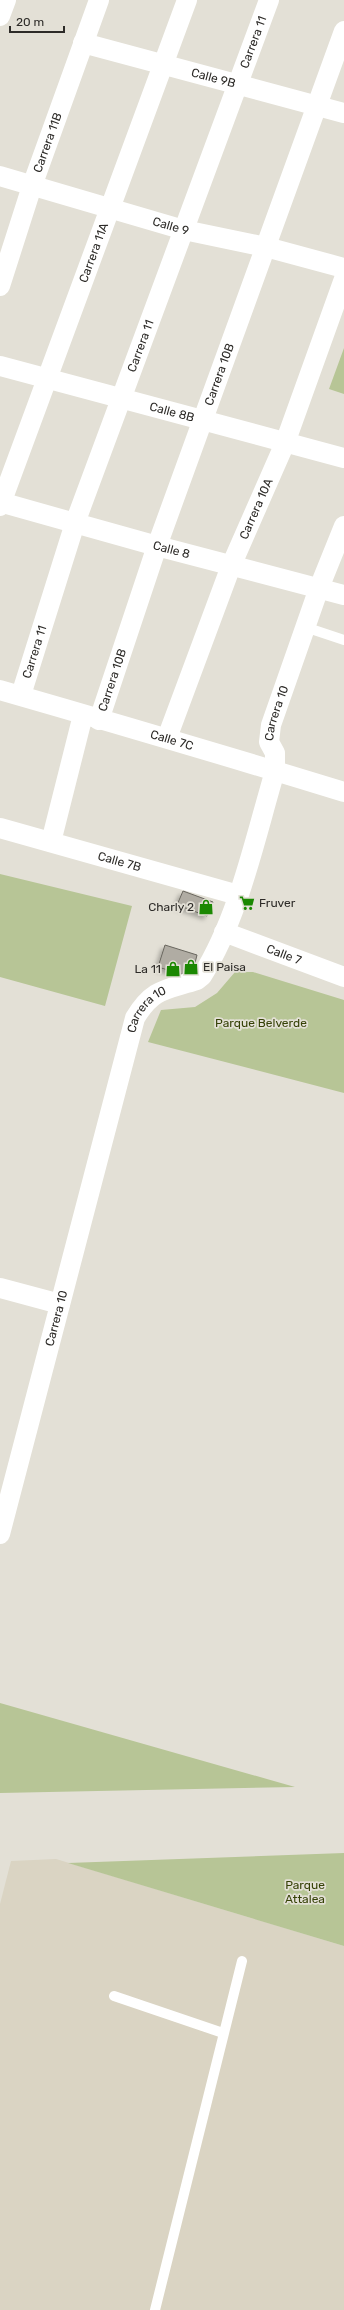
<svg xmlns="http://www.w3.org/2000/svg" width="344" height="2310" viewBox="0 0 344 2310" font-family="Rubik,sans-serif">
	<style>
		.built { fill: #dad4c3 }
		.green { fill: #b7c596 }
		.building { fill: #b0aca3; stroke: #69665e; filter: url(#shadow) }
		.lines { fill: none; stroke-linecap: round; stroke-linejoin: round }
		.lane { stroke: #fff; stroke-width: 10 }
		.street { stroke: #fff; stroke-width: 20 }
		.labels { text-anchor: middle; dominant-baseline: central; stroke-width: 3.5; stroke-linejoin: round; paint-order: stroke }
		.street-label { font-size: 12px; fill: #2d2b28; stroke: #e3e0d6 }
		.poi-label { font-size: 12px; fill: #2d2b28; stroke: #e3e0d6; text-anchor: start }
		.park-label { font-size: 12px; fill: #364207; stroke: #e3e0d6 }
	</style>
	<defs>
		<filter id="shadow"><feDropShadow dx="-3.5" dy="3.5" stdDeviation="2" flood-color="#0004"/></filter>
	</defs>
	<rect width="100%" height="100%" fill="#e3e0d6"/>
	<path class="built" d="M56 1859 344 1946V2310H0V1904L11 1861Z"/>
	<path class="green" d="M344 348V394L329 389Z
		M0 874 132 906 105 1006 0 977Z
		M235 972H253L344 1000V1093L148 1042 161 1010 195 1007 217 993Z
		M0 1703 295 1787 0 1793Z
		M344 1853V1946L68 1863Z"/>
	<path class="building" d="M183 891 213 902 207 916 177 905Z
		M165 945 197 955 193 971 184 975 158 967Z"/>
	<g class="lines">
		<path class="lane" d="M305 627 344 640
			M114 1996 223 2033
			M155 2310 242 1961"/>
		<g class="street">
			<path d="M0 16 6 0"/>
			<path id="s1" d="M83 43 344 113"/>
			<path id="s2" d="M0 176 184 230 266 247 344 268"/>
			<path id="s3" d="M0 286 32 186 99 0"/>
			<path id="s4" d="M0 366 344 458"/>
			<path id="s5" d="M0 502 157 546 344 595"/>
			<path id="s6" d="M0 506 187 0"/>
			<path id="s7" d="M0 690C115 723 230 757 344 792"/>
			<path id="s8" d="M21 695 75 523 269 0"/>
			<path id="s9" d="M99 720 157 546 344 31"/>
			<path id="s10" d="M167 738 231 566 285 443 344 279"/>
			<path id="s11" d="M0 828 238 895"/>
			<path d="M51 842 83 715"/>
			<path id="s12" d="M224 932 344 977"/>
			<path d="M0 1288 60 1304"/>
			<path id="s13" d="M0 1534 135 1018C153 988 166 990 197 980L202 976C239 917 255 838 275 771V753L269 742 271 725 319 588 344 526"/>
		</g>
	</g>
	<defs>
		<g id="supermarket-bare" transform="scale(1.2)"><path d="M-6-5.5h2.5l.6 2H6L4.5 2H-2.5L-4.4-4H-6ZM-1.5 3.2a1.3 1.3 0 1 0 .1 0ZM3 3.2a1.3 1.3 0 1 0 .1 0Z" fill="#1b8802" stroke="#e3e0d6" stroke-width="2.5" paint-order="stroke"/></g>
		<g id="shop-bare" transform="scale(1.2)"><path d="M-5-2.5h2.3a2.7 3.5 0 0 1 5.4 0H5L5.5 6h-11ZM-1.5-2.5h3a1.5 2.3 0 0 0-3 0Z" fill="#1b8802" stroke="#e3e0d6" stroke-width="2.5" paint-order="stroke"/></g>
	</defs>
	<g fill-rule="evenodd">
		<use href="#supermarket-bare" x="247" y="903"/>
		<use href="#shop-bare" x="206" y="907"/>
		<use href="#shop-bare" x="191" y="967"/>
		<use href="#shop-bare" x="173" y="969"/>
	</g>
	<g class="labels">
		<g class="street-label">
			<text stroke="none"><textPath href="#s8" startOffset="693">Carrera 11</textPath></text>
			<text stroke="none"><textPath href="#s1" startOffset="135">Calle 9B</textPath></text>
			<text stroke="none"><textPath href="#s3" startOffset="151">Carrera 11B</textPath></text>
			<text stroke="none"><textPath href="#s2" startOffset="178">Calle 9</textPath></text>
			<text stroke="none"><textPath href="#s6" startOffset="270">Carrera 11A</textPath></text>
			<text stroke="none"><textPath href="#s8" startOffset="369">Carrera 11</textPath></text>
			<text stroke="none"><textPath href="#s9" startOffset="366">Carrera 10B</textPath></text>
			<text stroke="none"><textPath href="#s4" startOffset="178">Calle 8B</textPath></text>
			<text stroke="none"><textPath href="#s10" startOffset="246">Carrera 10A</textPath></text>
			<text stroke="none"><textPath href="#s5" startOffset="178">Calle 8</textPath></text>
			<text stroke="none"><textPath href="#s8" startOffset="45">Carrera 11</textPath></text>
			<text stroke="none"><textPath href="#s9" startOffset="42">Carrera 10B</textPath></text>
			<text stroke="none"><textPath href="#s13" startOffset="894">Carrera 10</textPath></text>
			<text stroke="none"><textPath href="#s7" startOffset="179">Calle 7C</textPath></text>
			<text stroke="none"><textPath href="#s11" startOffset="124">Calle 7B</textPath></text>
			<text stroke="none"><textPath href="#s12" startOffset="64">Calle 7</textPath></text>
			<text stroke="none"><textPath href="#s13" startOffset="547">Carrera 10</textPath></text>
			<text stroke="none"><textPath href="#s13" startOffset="223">Carrera 10</textPath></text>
		</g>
		<g class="poi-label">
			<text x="259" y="903">Fruver</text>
			<text x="194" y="907" text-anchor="end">Charly 2</text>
			<text x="203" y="967">El Paisa</text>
			<text x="161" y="969" text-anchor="end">La 11</text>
		</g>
		<g class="park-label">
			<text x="261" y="1023">Parque Belverde</text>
			<text x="305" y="1885">Parque<tspan x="305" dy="14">Attalea</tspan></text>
		</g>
	</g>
	<path d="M10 26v6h54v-6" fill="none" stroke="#2d2b28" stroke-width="2"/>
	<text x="16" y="26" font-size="12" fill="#2d2b28" stroke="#e3e0d6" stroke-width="3" paint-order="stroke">20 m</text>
</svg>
